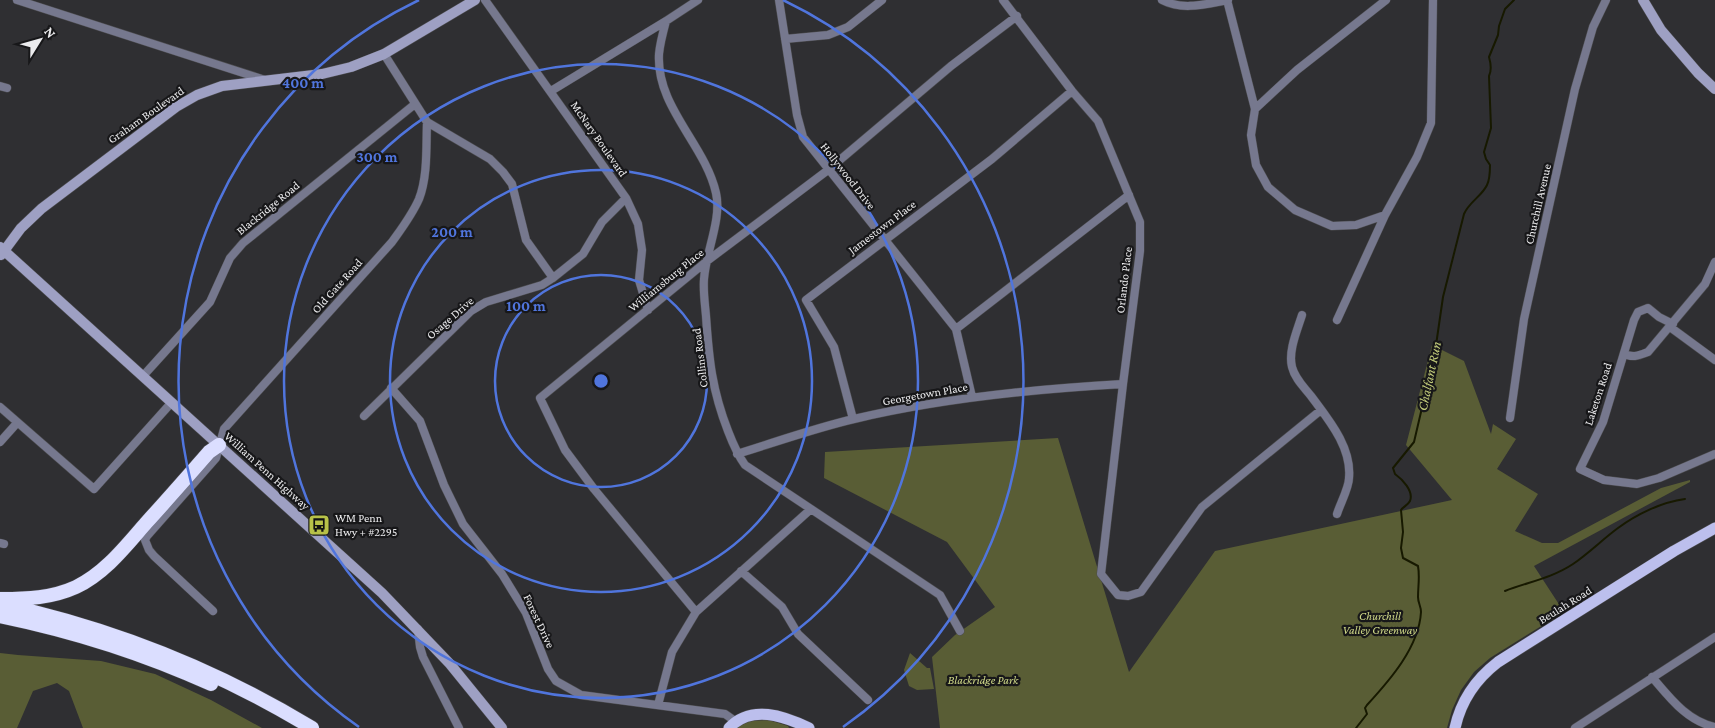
<svg xmlns="http://www.w3.org/2000/svg" width="1715" height="728" viewBox="0 0 1715 728" font-family="'Crimson Pro',serif">
	<style>
		.green { fill: #595d35 }
		.lines { fill: none; stroke-linecap: round; stroke-linejoin: round }
		.stream { stroke: #171900; stroke-width: 2 }
		.street-casing { stroke: #4d4d50; stroke-width: 9 }
		.secondary-casing { stroke: #4d4d50; stroke-width: 11 }
		.primary-casing { stroke: #4d4d50; stroke-width: 12 }
		.highway-casing { stroke: #4d4d50; stroke-width: 15 }
		.street { stroke: #76788e; stroke-width: 8 }
		.secondary { stroke: #9ea0c3; stroke-width: 10 }
		.primary { stroke: #bcbfed; stroke-width: 11 }
		.highway { stroke: #dbdeff; stroke-width: 14 }
		.ring { fill: none; stroke: #5075dd; stroke-width: 2.5 }
		.labels { text-anchor: middle; dominant-baseline: central; stroke-width: 4.5; stroke-linejoin: round; paint-order: stroke }
		.street-label { font-size: 12px; fill: #ebebed; stroke: #171719 }
		.poi-label { font-size: 12px; fill: #ebebed; stroke: #171719; text-anchor: start }
		.park-label { font-size: 12px; font-style: italic; fill: #d1da89; stroke: #171719 }
		.water-label { font-size: 14px; font-style: italic; fill: #c2cb7a; stroke: #171719 }
		.centre { fill: #5075dd; stroke: #171719; stroke-width: 2.5 }
		.ring-label { font-size: 15px; text-anchor: middle; font-weight: bold; fill: #5075dd; stroke: #171719; stroke-width: 4.5; stroke-linejoin: round; paint-order: stroke }
	</style>
	<rect width="100%" height="100%" fill="#2f2f32"/>
	<path class="green" d="M1432 345 1464 361 1491 434 1493 424 1516 439 1497 469 1538 494 1515 531 1542 543H1558L1661 488 1690 480V482L1534 566 1564 612 1490 658 1474 672 1461 690 1452 710 1447 728H940L932 657 955 635 995 607 947 542 824 478 825 452 1058 438 1129 672 1215 551 1452 500 1406 445Z
		M0 653 18 655 101 661 155 674 211 700 262 728H83L69 691 57 683 33 691 17 728H0Z
		M910 653 927 668H930L934 689 917 690 909 686 904 670Z
		M769 720 788 726 789 728H737L747 721Z"/>
	<g class="lines">
		<path class="stream" d="M1505 591C1528 582 1552 578 1573 564 1589 553 1603 539 1618 528 1637 514 1662 502 1685 499
			M1356 728 1367 714 1365 708 1367 705C1390 680 1419 647 1421 612 1421 606 1418 603 1418 597 1418 586 1420 577 1418 566L1403 558 1401 548 1403 532 1401 510C1403 507 1408 505 1410 501 1414 491 1402 479 1395 474L1393 468 1414 442 1435 352 1443 297 1464 214C1469 202 1482 196 1487 185 1490 179 1490 171 1490 165L1486 159 1484 152 1491 128 1489 76C1492 70 1491 64 1489 57L1498 35 1499 26 1505 9 1514 0"/>
		<g class="street-casing">
			<path id="street" d="M17 0 265 80
				M485 0 626 198 638 224 642 250 639 280 648 310
				M698 0 666 21C663 32 660 43 659 54 656 107 705 144 716 193 722 219 706 251 704 279 703 291 705 304 706 316 709 360 712 390 728 431 733 444 737 454 745 465L940 595 960 631
				M779 0 797 115 803 137 956 329 972 397
				M1003 0 1072 91 1098 121 1140 222V251L1123 384 1101 574 1118 595 1128 596 1141 592 1202 507 1321 410
				M1162 0C1183 11 1206 4 1228 0
				M1227 0 1255 109 1251 135 1256 165 1268 187 1295 210 1332 226 1356 225 1385 215
				M785 39 828 35 848 27 882 0
				M384 54 427 122 490 159 503 172 512 184 526 240 553 278
				M0 86 7 88
				M551 91 666 21
				M1255 109 1297 70 1386 0
				M1302 315C1297 331 1288 351 1292 367 1295 379 1304 387 1311 396 1328 419 1352 447 1349 478 1349 488 1340 504 1337 514
				M1337 320 1385 215 1417 157 1431 123 1433 0
				M1673 324 1659 317 1648 308 1638 312 1634 320 1603 422 1580 469 1604 480 1637 484 1659 478 1715 454
				M1670 327 1715 360
				M956 329 1129 195
				M1624 353C1632 359 1640 355 1648 352L1705 284 1715 262
				M143 376 210 302 230 258 243 243 415 104
				M391 388 420 421 444 485 463 524 502 574 526 613 548 669 556 681 581 695 725 714 735 721
				M0 407 94 489 172 402
				M364 416 471 311 486 302 542 285 553 278 583 254 602 222 626 198
				M1510 418 1524 319 1575 89 1593 27 1606 0
				M853 419 834 347 806 300 992 159 1072 91
				M0 442 17 423
				M737 454C776 442 815 428 854 419 942 398 1033 389 1123 384
				M0 543 4 544
				M741 571 782 607 798 634 868 700
				M213 611 154 556 149 550 145 540 147 536 216 458 224 429 392 242C402 228 412 215 419 199 428 176 426 146 427 122
				M696 612 594 489 565 450 540 398 707 261 828 170 951 66 1017 16
				M418 629 420 647 423 657 459 728
				M1652 677C1670 698 1687 721 1715 727
				M658 705 672 652 696 612 811 509
				M1575 728 1715 637"/>
		</g>
		<g class="secondary-casing">
			<path id="secondary" d="M1643 0 1661 30 1698 73 1715 89
				M0 247 382 593 450 664 502 728
				M1 255 21 228 41 209 176 107 197 95 222 86 322 74 351 67 384 54 475 0"/>
		</g>
		<g class="primary-casing">
			<path id="primary" d="M729 728C751 704 784 716 809 728
				M1455 728C1461 700 1476 679 1498 662L1674 551 1715 528"/>
		</g>
		<g class="highway-casing">
			<path id="highway" d="M1 599C27 599 52 598 76 587 105 573 125 547 146 523 167 500 188 476 209 452L219 445
				M0 604C111 628 215 669 312 728
				M0 616C73 631 143 653 211 684"/>
		</g>
		<use href="#street" class="street"/>
		<use href="#secondary" class="secondary"/>
		<use href="#primary" class="primary"/>
		<use href="#highway" class="highway"/>
	</g>
	<g class="ring">
		<circle cx="601" cy="381" r="106"/>
		<circle cx="601" cy="381" r="211"/>
		<circle cx="601" cy="381" r="317"/>
		<path d="M359 727A422 422 0 0 1 419 0M783 0A422 422 0 0 1 843 727"/>
	</g>
	<defs>
		<g id="bus-square" transform="scale(1.125)"><rect x="-9" y="-9" width="18" height="18" rx="4" fill="#b7c148" stroke="#171719"/><path d="M-5-6H5V4H4V6H2V4H-2V6H-4V4H-5ZM-3.5-4V0h7V-4ZM-3.5 1.2v1.5H-2V1.2ZM2 1.2v1.5H3.5V1.2Z" fill="#111"/></g>
	</defs>
	<g fill-rule="evenodd">
		<use href="#bus-square" x="319" y="525"/>
	</g>
	<g class="labels">
		<g class="street-label">
			<text transform="translate(146 115) rotate(-35)">Graham Boulevard</text>
			<text transform="translate(599 139) rotate(55)">McNary Boulevard</text>
			<text transform="translate(848 176) rotate(52)">Hollywood Drive</text>
			<text transform="translate(1538 204) rotate(-77)">Churchill Avenue</text>
			<text transform="translate(268 208) rotate(-39)">Blackridge Road</text>
			<text transform="translate(882 227) rotate(-37)">Jamestown Place</text>
			<text transform="translate(666 280) rotate(-39)">Williamsburg Place</text>
			<text transform="translate(1124 280) rotate(-83)">Orlando Place</text>
			<text transform="translate(337 286) rotate(-48)">Old Gate Road</text>
			<text transform="translate(450 318) rotate(-41)">Osage Drive</text>
			<text transform="translate(700 358) rotate(-97)">Collins Road</text>
			<text transform="translate(925 394) rotate(-10)">Georgetown Place</text>
			<text transform="translate(1598 394) rotate(-72)">Laketon Road</text>
			<text transform="translate(267 471) rotate(42)">William Penn Highway</text>
			<text transform="translate(1565 605) rotate(-32)">Beulah Road</text>
			<text transform="translate(539 621) rotate(65)">Forest Drive</text>
		</g>
		<g class="poi-label">
			<text x="335" y="518">WM Penn<tspan x="335" dy="14">Hwy + #2295</tspan></text>
		</g>
		<g class="park-label">
			<text x="1380" y="616">Churchill<tspan x="1380" dy="14">Valley Greenway</tspan></text>
			<text x="983" y="680">Blackridge Park</text>
		</g>
		<g class="water-label">
			<text transform="translate(1429 376) rotate(-78)">Chalfant Run</text>
		</g>
	</g>
	<circle cx="601" cy="381" r="8" class="centre"/>
	<g class="ring-label">
		<text x="303" y="88">400 m</text>
		<text x="377" y="162">300 m</text>
		<text x="452" y="237">200 m</text>
		<text x="526" y="311">100 m</text>
	</g>
	<g transform="translate(40 40) rotate(53)" stroke="#171719" stroke-width="4" paint-order="stroke">
	<path d="M0-4L9 19L0 12L-9 19Z" fill="#ebebed"/>
	<text y="-8" font-size="14" font-weight="bold" text-anchor="middle" fill="#ebebed">N</text>
	</g>
</svg>
